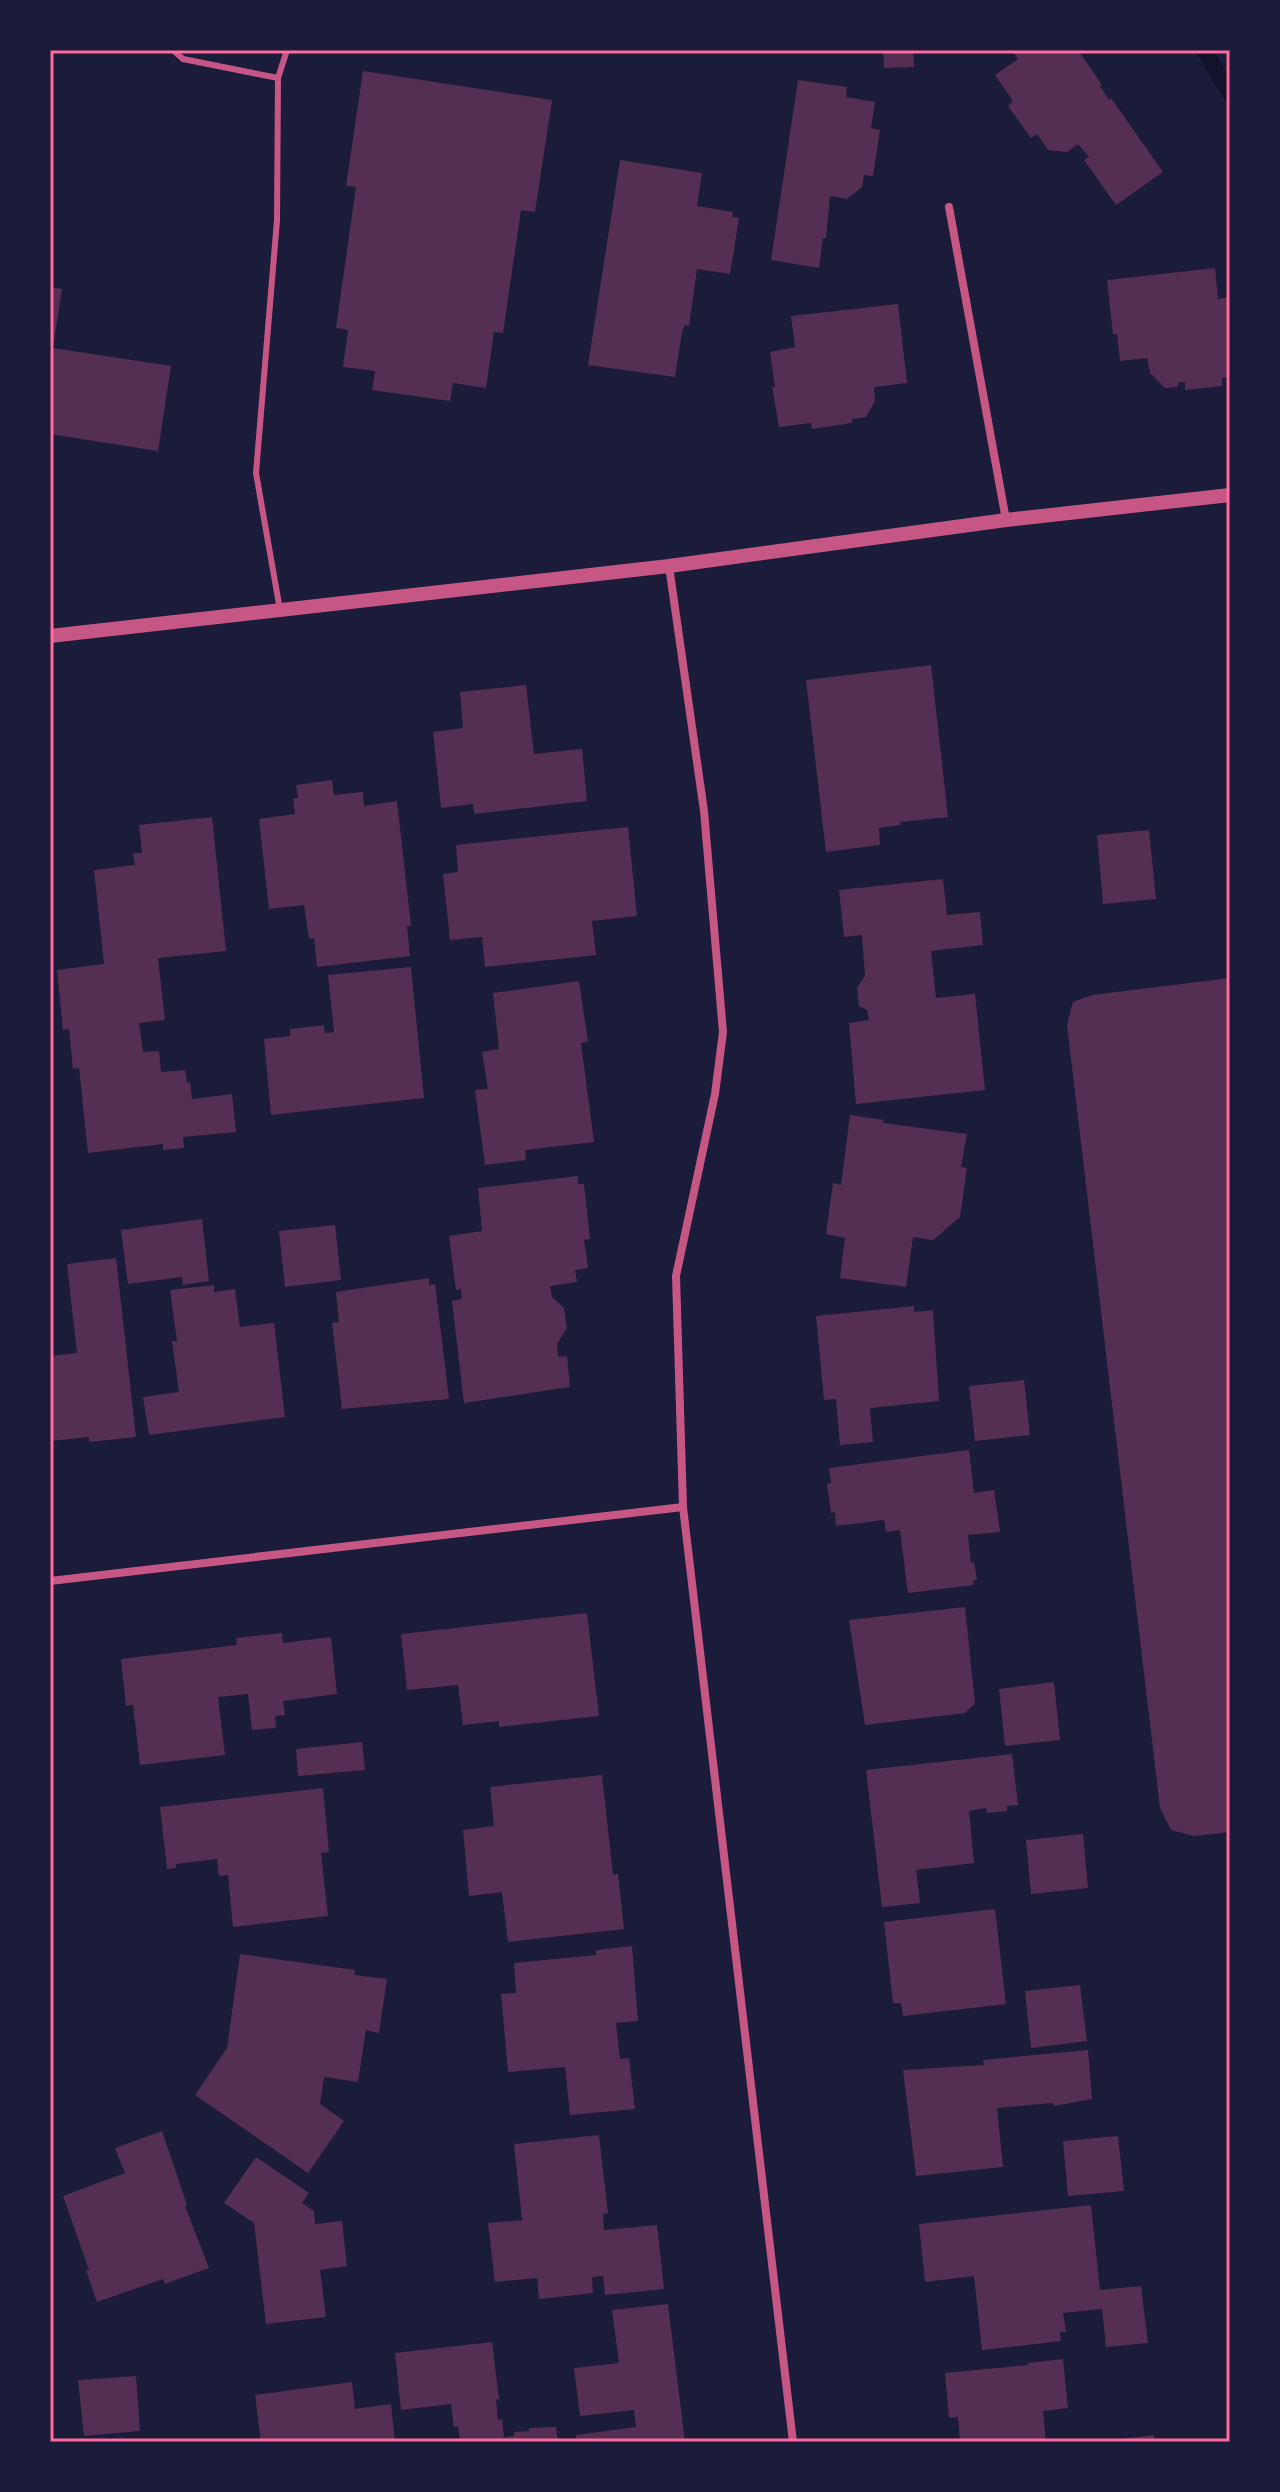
<svg xmlns="http://www.w3.org/2000/svg" width="1280" height="2492" viewBox="0 0 1280 2492" font-family="'Open Sans',sans-serif">
	<style>
		.lines { fill: none; stroke-linecap: round; stroke-linejoin: round }
		.stream { stroke: #12122b; stroke-width: 16 }
		.building { fill: #542f53 }
		.service { stroke: #c65784; stroke-width: 6 }
		.minor { stroke: #c65784; stroke-width: 8 }
		.tertiary { stroke: #c65784; stroke-width: 14 }
		.neatline { fill: none; stroke: #ff6b9d; stroke-width: 3 }
	</style>
	<rect width="100%" height="100%" fill="#1b1b3a"/>
	<g class="lines">
		<path class="stream" d="M1204 50 1230 94"/>
	</g>
	<path class="building" d="M883 50H913L914 67 884 68Z
		M1012 50H1078L1102 85 1100 86 1109 100 1111 98 1163 172 1116 205 1084 160 1089 157 1078 144 1067 152 1048 150 1037 134 1031 138 1008 106 1013 101 995 75 1018 59Z
		M363 71 552 100 535 212 521 210 503 333 494 332 486 388 453 383 450 401 372 390 375 371 343 367 348 330 336 328 356 187 346 186Z
		M798 80 847 87 846 97 875 102 871 128 880 130 873 176 864 175 862 187 847 199 830 196 826 238H823L819 268 771 260Z
		M620 160 702 173 697 206 733 212 732 217 739 218 730 274 697 269 689 326 685 325 682 332 675 377 588 365Z
		M1215 268 1218 299 1230 297V377L1222 378V386L1185 390V382H1179L1177 387 1165 388 1150 373 1147 358 1120 361 1117 334H1113L1107 280Z
		M50 287 62 289 53 348 171 366 158 451 50 434Z
		M898 304 907 383 874 387 875 401 866 417 852 419V423L812 429 811 423 779 427 772 387H775L770 352 795 347 791 316Z
		M931 665 948 817 900 822 901 825 879 828 880 845 826 852 806 680Z
		M526 685 534 754 582 749 587 801 474 814 473 804 441 808 433 732 463 728 460 692Z
		M332 780 334 795 363 792 364 806 397 801 411 926H407L410 956 317 967 314 938 309 939 304 905 269 909 259 819 295 814 293 798H298L296 785Z
		M212 817 226 951 158 958 165 1020 139 1023 143 1052 159 1051 161 1072 185 1070 187 1083 190 1082 192 1099 232 1094 236 1132 183 1137 184 1148 163 1150V1144L88 1153 79 1068 73 1069 69 1029 63 1030 57 970 104 964 94 870 135 865 133 853H142L139 825Z
		M628 827 637 916 592 921 596 955 485 967 482 937 450 940 443 874 458 872 456 845Z
		M1149 830 1156 899 1103 904 1097 835Z
		M943 879 947 915 980 912 983 945 931 951 936 998 975 994 985 1090 856 1104 849 1023 869 1020 867 1010 859 1006 857 988 865 976 862 935 844 937 839 890Z
		M411 967 424 1098 271 1115 264 1039 290 1036V1029L324 1025 325 1033 334 1032 328 975Z
		M1230 978V1832L1194 1836 1171 1830 1160 1808 1067 1025 1073 1002 1092 995Z
		M579 981 588 1042 581 1043 594 1142 525 1150 526 1160 485 1165 475 1090 488 1089 482 1052 499 1049 493 993Z
		M850 1115 884 1120 883 1123 967 1134 961 1167 967 1168 960 1217 933 1240 913 1237 906 1287 840 1278 845 1238 826 1234 833 1183 841 1185Z
		M578 1176V1184H584L590 1239 584 1240 588 1268 575 1270 577 1282 550 1286 552 1297 564 1308 567 1328 557 1344 558 1357 567 1356 570 1387 464 1403 452 1301 462 1299 461 1289 456 1290 449 1236 482 1231 478 1188Z
		M202 1219 209 1281 183 1285 182 1277 128 1284 121 1230Z
		M335 1225 341 1280 285 1287 279 1231Z
		M116 1258 136 1437 89 1442V1437L50 1441V1356L77 1353 67 1264Z
		M429 1278V1285L435 1284 449 1399 342 1409 332 1323 339 1322 336 1292Z
		M214 1285V1292L235 1289 240 1327 274 1323 285 1417 149 1435 143 1397 179 1392 172 1341H177L170 1290Z
		M914 1306V1312L933 1310 939 1401 870 1408 873 1442 840 1445 836 1399 824 1400 816 1316Z
		M1024 1380 1030 1435 975 1441 969 1386Z
		M969 1450 974 1493 994 1490 1000 1532 968 1535 971 1563 974 1562 977 1580 973 1581 974 1585 908 1593 900 1530 886 1532 884 1520 836 1526 835 1512 831 1513 827 1484 831 1483 829 1468Z
		M965 1607 975 1703 965 1713 865 1725 849 1620Z
		M587 1613 599 1716 499 1727V1721L463 1725 458 1685 407 1690 401 1634Z
		M282 1633 283 1643 331 1637 337 1694 283 1701 285 1715 275 1716 276 1728 252 1730 248 1694 218 1697 225 1755 140 1765 133 1705 126 1706 121 1659 237 1645 236 1638Z
		M1054 1682 1060 1740 1005 1746 999 1689Z
		M362 1742 365 1770 298 1776 296 1749Z
		M1012 1754 1018 1805 1007 1806V1811L987 1813 986 1808 969 1811 974 1863 916 1870 920 1903 882 1907 866 1770Z
		M602 1775 613 1875 618 1874 624 1929 508 1942 502 1892 469 1896 463 1830 494 1826 490 1787Z
		M323 1788 329 1852 321 1853 328 1916 233 1927 228 1875 219 1876 217 1859 176 1864V1868L167 1869 160 1807Z
		M1083 1834 1088 1888 1031 1894 1026 1840Z
		M995 1909 1006 2004 903 2016 901 2003H893L884 1922Z
		M632 1946 638 2021 616 2023 620 2059 629 2058 635 2109 570 2115 565 2067 508 2072 501 1994 516 1993 514 1963 596 1955V1950Z
		M240 1954 355 1970 354 1975 387 1979 379 2033 366 2030 358 2082 324 2077 320 2104 344 2121 308 2173 195 2095 227 2048Z
		M1080 1985 1087 2041 1031 2048 1025 1991Z
		M1088 2050 1092 2099 1054 2106 1053 2103 997 2108 1003 2167 916 2176 903 2070 984 2065 983 2060Z
		M162 2131 187 2205 185 2206 209 2268 165 2284 163 2279 97 2302 86 2270H89L63 2196 125 2173 115 2148Z
		M599 2135 608 2213 603 2214 604 2230 657 2225 664 2289 605 2295 603 2276 592 2277 593 2293 539 2299 537 2278 495 2282 488 2223 522 2220 514 2144Z
		M1118 2136 1124 2191 1068 2196 1063 2141Z
		M256 2157 309 2193 302 2203 314 2211 315 2224 342 2221 347 2266 320 2270 326 2317 266 2324 254 2223 224 2203Z
		M1091 2205 1100 2290 1141 2286 1148 2343 1106 2347 1102 2309 1063 2313 1066 2332H1060L1061 2341 982 2350 974 2276 925 2282 919 2224Z
		M668 2304 685 2442H577L576 2435 636 2427 634 2410 580 2416 574 2368 619 2363 612 2310Z
		M492 2342 499 2399 496 2400 498 2420 502 2419 504 2437 514 2436V2432L529 2431V2428L556 2427 558 2442H460L458 2426 454 2427 451 2404 401 2410 395 2353Z
		M1063 2359 1068 2408 1043 2411 1046 2442H960L958 2417 949 2418 945 2373 1028 2365 1027 2363Z
		M136 2376 140 2431 84 2436 78 2380Z
		M352 2382 355 2409 391 2404 395 2442H261L255 2395Z
		M1154 2435 1155 2442H1114L1113 2440Z"/>
	<g class="lines">
		<path class="service" d="M173 50 183 59 278 78
			M280 610 256 473 277 220 278 78 287 50"/>
		<path class="minor" d="M949 207 1006 520
			M669 566 704 811 723 1032 715 1094 676 1276 683 1507 793 2442
			M50 1581 683 1507"/>
		<path class="tertiary" d="M50 636 669 566 1006 520 1230 495"/>
	</g>
	<rect width="1280" height="2492" fill="none" stroke="#1b1b3a" stroke-width="104"/>
	<rect x="52" y="52" width="1176" height="2388" class="neatline"/>
</svg>
